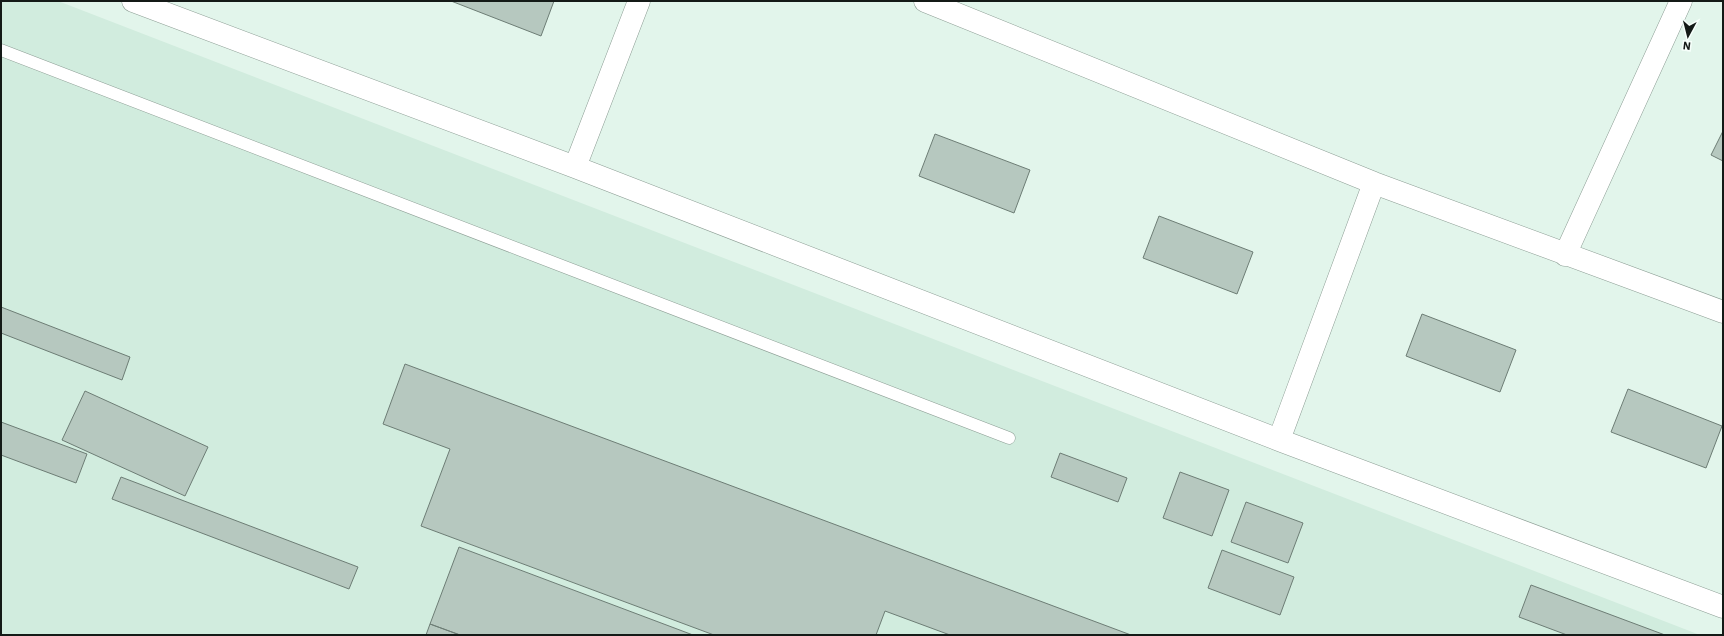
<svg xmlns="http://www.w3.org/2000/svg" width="1724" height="636" viewBox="0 0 1724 636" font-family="'IBM Plex Sans',sans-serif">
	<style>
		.built { fill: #d1ecde }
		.building { fill: #b6c8bf; stroke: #6d7d75 }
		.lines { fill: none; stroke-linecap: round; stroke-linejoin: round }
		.service-casing { stroke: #8d9e95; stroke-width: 13 }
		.minor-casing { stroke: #8d9e95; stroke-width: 23 }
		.service { stroke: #fff; stroke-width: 12 }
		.minor { stroke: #fff; stroke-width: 22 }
	</style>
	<rect width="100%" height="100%" fill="#e2f5eb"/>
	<path class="built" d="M1 1H58L1700 635H1Z"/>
	<path class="building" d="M451 1H554L541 36Z
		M1723 131V161L1711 155Z
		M935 134 1030 170 1014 213 919 176Z
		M1159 216 1253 252 1237 294 1143 258Z
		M1 307 130 357 122 380 1 333Z
		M1422 314 1516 350 1500 392 1406 356Z
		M405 364 1131 635H950L885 611 876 635H714L421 526 450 449 383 424Z
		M1628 389 1722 426 1706 468 1611 432Z
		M85 391 208 447 185 496 62 440Z
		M1 422 87 454 76 483 1 455Z
		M1060 453 1127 478 1118 502 1051 477Z
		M1180 472 1229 490 1212 536 1163 518Z
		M121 477 358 567 349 589 112 499Z
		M1246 502 1303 523 1288 563 1231 542Z
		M459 547 693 635H460L430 624Z
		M1222 550 1294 577 1280 615 1208 588Z
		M1531 585 1665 635H1567L1519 617Z
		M430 624 460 635H426Z"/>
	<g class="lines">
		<g class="service-casing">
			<path id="service" d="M1 50 1009 438"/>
		</g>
		<g class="minor-casing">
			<path id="minor" d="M133 1 575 167 1279 440 1723 607
				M925 1 1374 183 1723 312
				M575 167 639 1
				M1565 255 1681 1
				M1279 440 1374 183"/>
		</g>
		<use href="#service" class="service"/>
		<use href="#minor" class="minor"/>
	</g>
	<rect width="1724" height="636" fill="none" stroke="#141a17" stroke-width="4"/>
	<g transform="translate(1688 36) rotate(187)" stroke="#f7fffb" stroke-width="3" paint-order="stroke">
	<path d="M0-3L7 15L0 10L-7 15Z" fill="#141a17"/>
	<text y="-6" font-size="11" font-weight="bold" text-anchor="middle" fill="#141a17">N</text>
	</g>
</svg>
